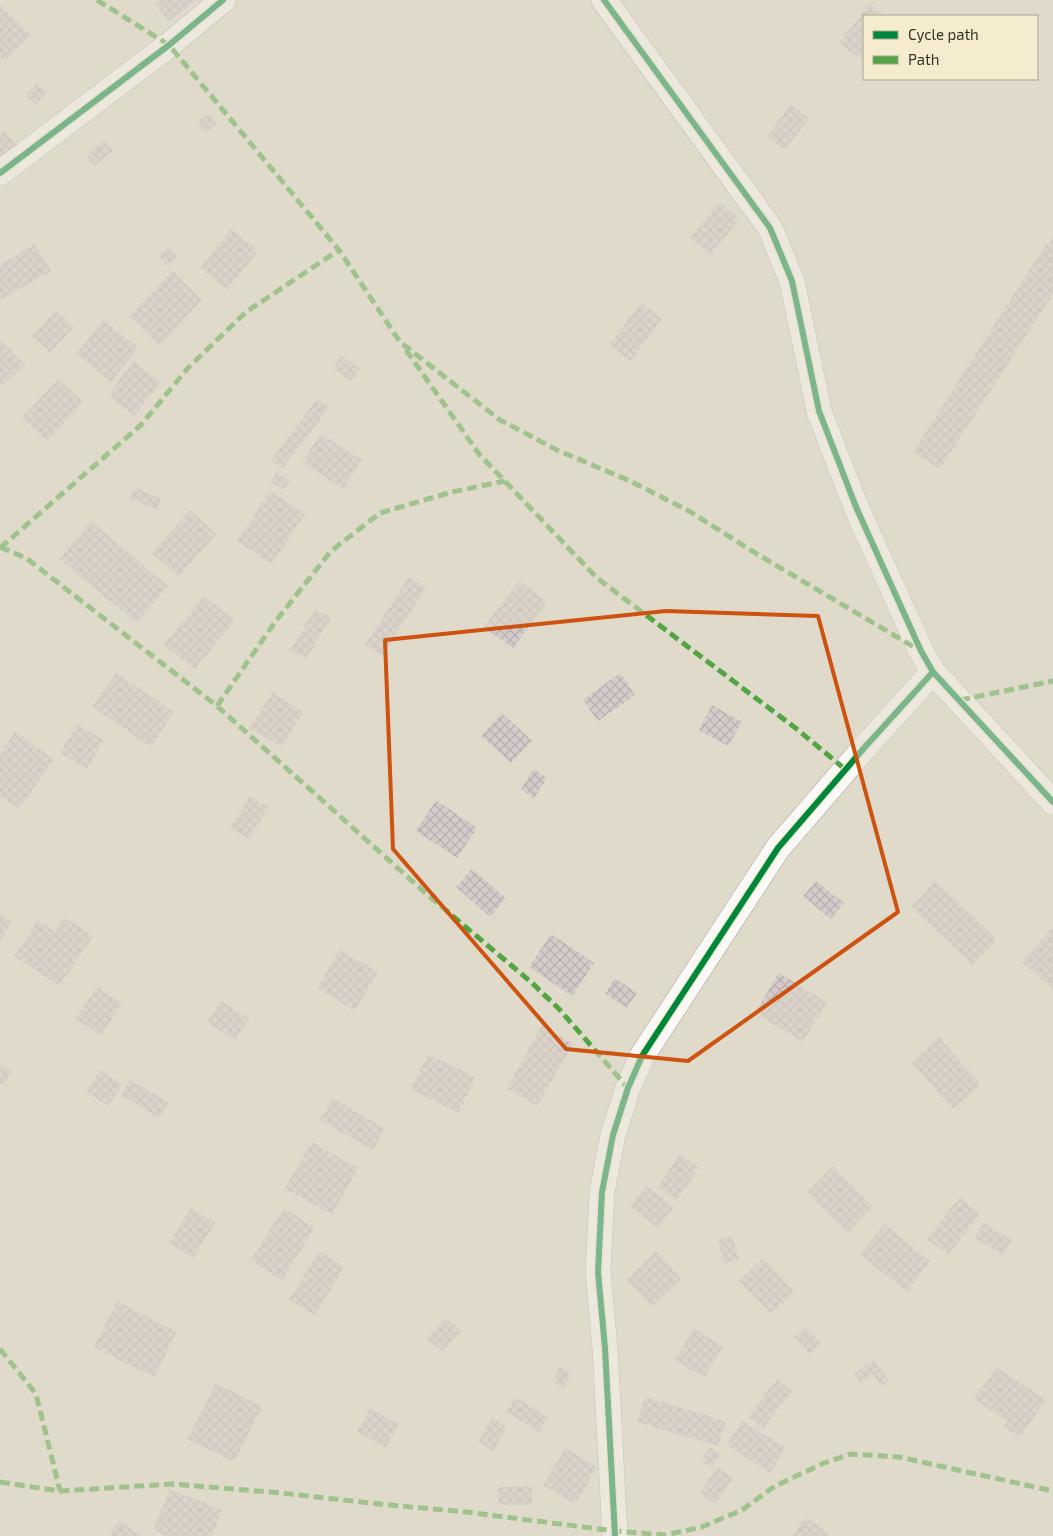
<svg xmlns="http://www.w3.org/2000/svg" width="1053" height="1536" viewBox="0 0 1053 1536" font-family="'Exo 2',sans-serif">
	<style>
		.building { fill: url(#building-cross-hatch) }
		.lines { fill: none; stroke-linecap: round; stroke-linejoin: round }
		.street-casing { stroke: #a5a195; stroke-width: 26 }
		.street { stroke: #faf9f7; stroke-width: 25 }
		.quiet { stroke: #53a543; stroke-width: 5; stroke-dasharray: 10 5; stroke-linecap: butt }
		.cycleway-casing { stroke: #f5eccf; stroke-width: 9 }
		.cycleway { stroke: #00873e; stroke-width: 6 }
		.marked { fill: none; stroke: #ce5310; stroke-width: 4; stroke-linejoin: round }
	</style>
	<defs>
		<pattern id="building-cross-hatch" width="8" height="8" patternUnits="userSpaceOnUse" patternTransform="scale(1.25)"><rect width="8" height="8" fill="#d6cbcb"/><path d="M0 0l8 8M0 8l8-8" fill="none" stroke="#b8afae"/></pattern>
	</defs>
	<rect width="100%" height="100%" fill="#e0daca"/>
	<path class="building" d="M161 0H196L169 21 155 4Z
		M0 4 31 35 5 61 0 56Z
		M869 4 885 16H864V61L839 43Z
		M36 84 47 92 36 105 26 96Z
		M791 104 809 118 785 150 767 136Z
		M209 113 217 124 205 133 197 123Z
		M4 131 16 146 0 159V134Z
		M105 140 113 151 94 166 86 155Z
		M719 202 739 219 711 255 690 238Z
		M231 229 258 251 227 290 200 268Z
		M1053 237V294L940 469 913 452 1046 244 1048 245Z
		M35 244 51 271 1 300 0 298V265Z
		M168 248 177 257 168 267 159 257Z
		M172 271 202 300 159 346 130 316Z
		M641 303 662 319 631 361 609 345Z
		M56 310 74 327 50 353 32 336Z
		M104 320 138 348 111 382 76 354Z
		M0 340 25 365 0 388Z
		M341 356 360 368 351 381 333 369Z
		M134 361 160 383 134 416 108 395Z
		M58 379 83 402 47 441 22 418Z
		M317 399 329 408 282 469 271 460Z
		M321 434 362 460 343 489 302 462Z
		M277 472 290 481 283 490 270 482Z
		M135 487 161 499 156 510 130 498Z
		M270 491 305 514 272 564 237 541Z
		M190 510 216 534 179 577 152 553Z
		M91 521 168 586 137 623 59 559Z
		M409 577 426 588 382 656 365 645Z
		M519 581 547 602 513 648 484 627Z
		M204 596 235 620 195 669 164 645Z
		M315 609 331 618 306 659 290 650Z
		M116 673 174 712 151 747 92 707Z
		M620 673 635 695 598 721 583 700Z
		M272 692 303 712 282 747 250 728Z
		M712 705 742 722 728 746 699 730Z
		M502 713 532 741 511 763 481 736Z
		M77 724 104 740 87 769 60 753Z
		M15 732 54 759 19 809 0 796V754Z
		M534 769 547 778 534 798 521 789Z
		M250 796 269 807 249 839 230 828Z
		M436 800 477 828 457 858 416 831Z
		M472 869 506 898 490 917 456 887Z
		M816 881 844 903 831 919 803 896Z
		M935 881 997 939 973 965 911 907Z
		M0 915 12 922 0 942Z
		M64 917 93 936 60 986 14 956 38 921 55 932Z
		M1051 929 1053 930V989L1022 962Z
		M551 934 594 963 572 996 529 967Z
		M340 950 378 972 355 1011 317 988Z
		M779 973 827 1002 803 1042 755 1013Z
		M615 978 637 993 627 1008 605 994Z
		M97 987 122 1003 101 1036 75 1019Z
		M221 1001 249 1018 235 1040 207 1022Z
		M542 1026 573 1044 537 1106 507 1088Z
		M939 1037 981 1085 953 1109 911 1062Z
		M428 1054 476 1077 458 1113 411 1090Z
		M1 1065 12 1072 3 1085 0 1083Z
		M100 1070 122 1084 109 1106 87 1093Z
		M130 1080 169 1102 160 1118 121 1095Z
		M333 1098 385 1129 373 1150 320 1120Z
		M312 1142 358 1168 332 1215 285 1188Z
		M680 1154 699 1168 677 1200 658 1187Z
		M833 1166 873 1206 847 1233 807 1193Z
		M646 1186 674 1207 658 1228 630 1207Z
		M960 1197 980 1214 948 1255 927 1239Z
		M191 1208 215 1223 193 1258 169 1243Z
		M284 1208 315 1228 282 1280 251 1260Z
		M984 1223 1012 1240 1003 1255 975 1238Z
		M884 1224 930 1261 907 1292 860 1255Z
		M732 1236 739 1260 724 1264 718 1240Z
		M319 1251 344 1267 315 1315 289 1300Z
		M656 1251 682 1278 652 1307 626 1280Z
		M763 1258 794 1292 771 1314 739 1281Z
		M117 1301 177 1332 154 1377 94 1347Z
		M445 1317 461 1331 443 1352 427 1339Z
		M806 1327 821 1344 809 1354 794 1337Z
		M694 1328 723 1347 704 1378 675 1360Z
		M874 1360 889 1381 882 1387 873 1374 861 1383 854 1374Z
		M560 1367 572 1373 563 1388 552 1382Z
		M996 1367 1046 1400 1020 1437 1004 1427 1007 1421 974 1399Z
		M777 1379 792 1391 763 1429 748 1417Z
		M216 1383 262 1407 234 1462 187 1439Z
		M515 1397 548 1417 539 1432 506 1412Z
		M645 1397 726 1421 718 1446 637 1422Z
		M370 1408 399 1425 385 1448 357 1431Z
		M492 1418 507 1427 493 1451 478 1442Z
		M742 1421 786 1448 770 1473 727 1445Z
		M710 1447 721 1454 712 1468 701 1461Z
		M565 1448 597 1467 575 1504 543 1485Z
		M717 1467 733 1478 716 1504 700 1493Z
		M532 1486V1505H498V1487Z
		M170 1489 222 1510 212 1536H167L153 1530Z
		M805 1517 829 1533 827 1536H793Z
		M119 1521 142 1536H109Z"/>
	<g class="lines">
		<g class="street-casing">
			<path id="street" d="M604 0 770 228 792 281 819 411 856 507 921 651 933 672 1053 802
				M0 173 169 45 223 0
				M615 1536 605 1348 598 1272 602 1192 613 1135 628 1088 642 1056 778 848 865 747 933 672"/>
		</g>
		<use href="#street" class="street"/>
		<path class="quiet" d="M97 0 169 45 339 250 400 342 500 420 557 450 630 481 689 511 757 554 919 650
			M406 350 479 454 597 578 798 730 846 770
			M0 547 26 558 217 706 430 897 531 982 559 1009 628 1088
			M0 548 141 425 188 368 246 312 339 250
			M960 700 1053 681
			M217 706 275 622 331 551 380 513 452 492 505 481
			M0 1349 36 1394 60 1491
			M0 1482 60 1491 172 1484 281 1493 379 1504 466 1512 615 1531 665 1535 702 1527 742 1510 775 1486 824 1463 851 1454 899 1457 1053 1491"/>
		<g class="cycleway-casing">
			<path id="cycleway" d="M604 0 770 228 792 281 819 411 856 507 921 651 933 672 1053 802
				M0 173 169 45 223 0
				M615 1536 605 1348 598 1272 602 1192 613 1135 628 1088 642 1056 778 848 865 747 933 672"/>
		</g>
		<use href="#cycleway" class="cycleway"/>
	</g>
	<path d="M0 0H1053V1536H0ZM666 611 818 616 898 912 688 1061 566 1049 393 849 385 640Z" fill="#e0daca" fill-opacity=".55" fill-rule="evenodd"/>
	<path class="marked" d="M666 611 818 616 898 912 688 1061 566 1049 393 849 385 640Z"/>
	<rect x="863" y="15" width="175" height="65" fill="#f5eccf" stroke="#a9a28d"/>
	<rect x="873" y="31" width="25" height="8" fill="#00873e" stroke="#a9a28d"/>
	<text x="908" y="40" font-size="15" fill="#38342a">Cycle path</text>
	<rect x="873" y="56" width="25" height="8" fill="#53a543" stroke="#a9a28d"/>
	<text x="908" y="65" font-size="15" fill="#38342a">Path</text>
</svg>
